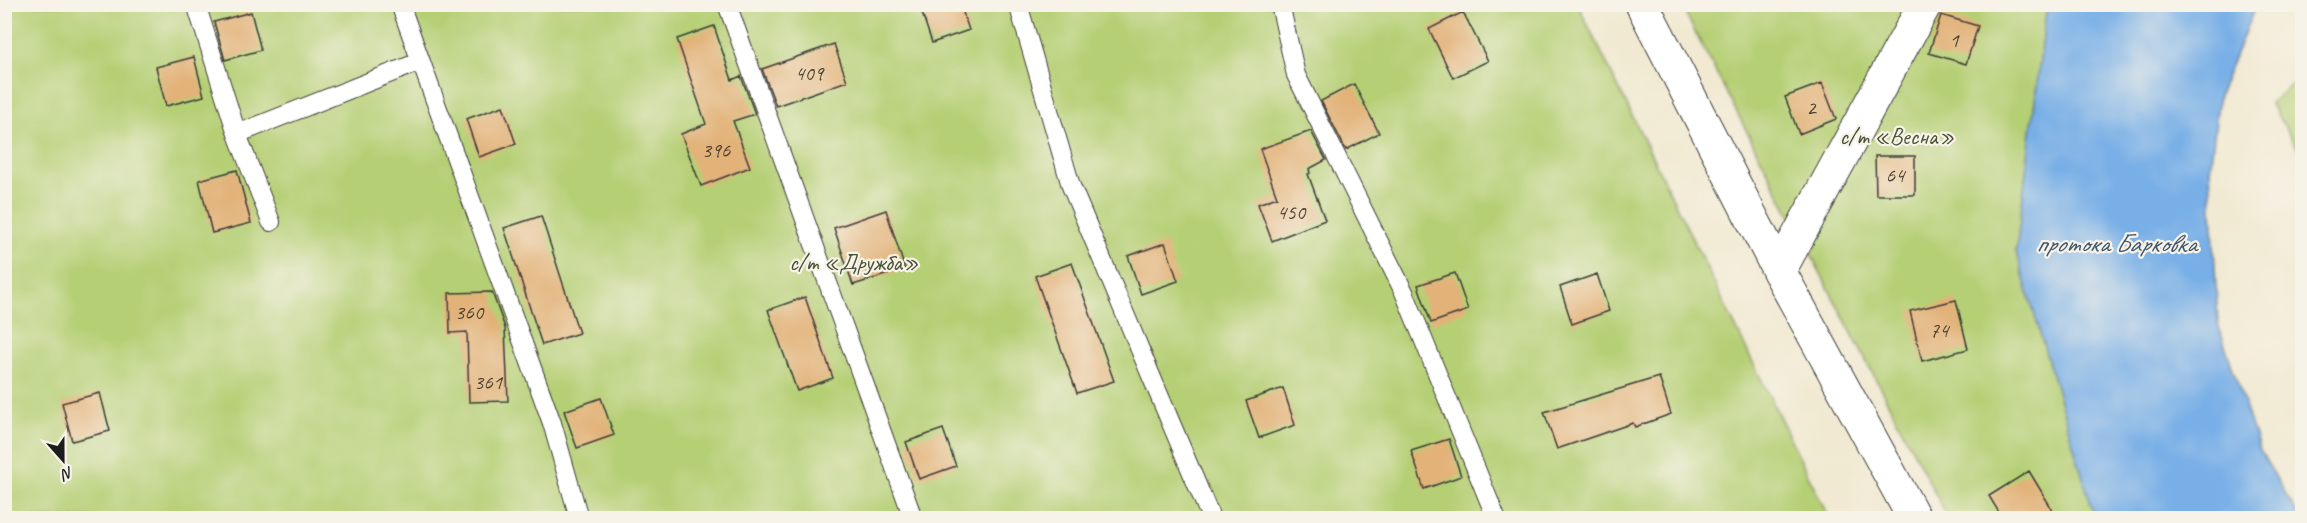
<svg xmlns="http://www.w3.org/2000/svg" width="2307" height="523" viewBox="0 0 2307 523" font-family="Caveat,sans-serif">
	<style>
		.green { fill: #b5cf75; stroke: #687648; stroke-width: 1.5 }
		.water { fill: #78afe7; stroke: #4a6682; stroke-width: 1.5 }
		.building { fill: #e2b279 }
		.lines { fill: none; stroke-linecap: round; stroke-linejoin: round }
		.service-casing { stroke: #3c3b37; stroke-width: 20 }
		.minor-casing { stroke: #3c3b37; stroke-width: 35 }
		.secondary-casing { stroke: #3c3b37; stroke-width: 35 }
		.service { stroke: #fff; stroke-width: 18 }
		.minor { stroke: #fff; stroke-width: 33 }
		.secondary { stroke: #fff; stroke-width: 33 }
		.labels { text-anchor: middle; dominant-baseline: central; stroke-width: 4.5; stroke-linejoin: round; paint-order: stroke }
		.number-label { font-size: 21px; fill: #4e4233 }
		.park-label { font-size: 24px; fill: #4a5237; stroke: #f7f3e8 }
		.water-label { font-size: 26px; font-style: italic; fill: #41576d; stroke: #f7f3e8 }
	</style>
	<rect width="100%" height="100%" fill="#f7f3e8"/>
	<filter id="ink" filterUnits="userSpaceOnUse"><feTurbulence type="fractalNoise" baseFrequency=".0167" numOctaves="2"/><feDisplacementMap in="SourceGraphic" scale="12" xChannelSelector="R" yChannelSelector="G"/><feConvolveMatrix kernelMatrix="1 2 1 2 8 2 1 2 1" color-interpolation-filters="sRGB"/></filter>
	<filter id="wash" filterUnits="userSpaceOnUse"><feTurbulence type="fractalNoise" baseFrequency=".008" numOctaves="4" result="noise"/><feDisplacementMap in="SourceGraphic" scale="24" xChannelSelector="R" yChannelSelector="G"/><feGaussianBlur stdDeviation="1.35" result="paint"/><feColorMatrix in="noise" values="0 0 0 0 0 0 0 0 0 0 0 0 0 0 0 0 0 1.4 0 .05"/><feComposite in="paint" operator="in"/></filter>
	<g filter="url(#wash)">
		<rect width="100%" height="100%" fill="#f1e9d1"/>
		<path class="green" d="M4 5H1578L1829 518H5Z
			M1681 5H2047L2016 252 2095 518H1948Z
			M2302 76V155L2270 103Z"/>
		<path class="water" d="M2047 5H2256L2219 95 2210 170 2218 324 2260 451 2300 518H2095L2016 252Z"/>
		<g id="blocks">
			<path class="building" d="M919 4H960L969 30 932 43Z
				M251 12 261 50 225 60 214 22Z
				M1463 12 1488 61 1453 78 1429 29Z
				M1941 15 1978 26 1966 64 1929 53Z
				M714 26 732 80 741 76 755 114 733 121 750 167 701 186 681 134 706 124 677 39Z
				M834 44 847 81 776 106 762 69Z
				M194 57 204 96 166 106 156 67Z
				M1822 83 1836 119 1799 134 1785 97Z
				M1354 84 1379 133 1346 150 1321 101Z
				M503 106 516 144 479 157 466 119Z
				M1311 131 1326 160 1309 169 1310 173 1308 174 1325 220 1272 241 1258 204 1277 197 1260 149Z
				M1875 156H1915V195H1876Z
				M237 170 251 223 212 233 199 180Z
				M886 210 905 269 853 285 834 228Z
				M541 216 579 333 542 345 504 228Z
				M1165 243 1178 281 1141 294 1128 256Z
				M1072 263 1114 381 1077 393 1035 276Z
				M1455 273 1468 310 1431 323 1418 285Z
				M1597 274 1609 311 1572 324 1560 287Z
				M492 292 505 328 508 401 469 402 467 332 450 333 449 293Z
				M805 297 833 378 797 391 768 310Z
				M1956 300 1968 349 1922 361 1910 311Z
				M1659 377 1671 414 1635 427 1633 423 1557 449 1544 412Z
				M1283 388 1295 425 1259 438 1246 401Z
				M100 393 110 431 72 441 62 403Z
				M601 398 614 435 577 448 564 411Z
				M943 429 956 466 919 479 906 442Z
				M1449 439 1461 476 1424 489 1411 451Z
				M2029 471 2058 519H2003L1989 496Z"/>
		</g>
	</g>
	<g filter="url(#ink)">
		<use href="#blocks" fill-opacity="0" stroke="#3c3b37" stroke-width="1.5"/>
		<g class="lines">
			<g class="service-casing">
				<path id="service" d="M196 4 237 134 271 222
					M400 4 552 423 579 518
					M727 4 913 518
					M1018 4 1071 186 1211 518
					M1280 4 1296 75 1404 292 1496 518
					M237 134 419 62"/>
			</g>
			<g class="minor-casing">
				<path id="minor" d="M1779 271 1925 4"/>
			</g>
			<g class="secondary-casing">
				<path id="secondary" d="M1642 4 1779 271 1914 518"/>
			</g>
			<use href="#service" class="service"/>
			<use href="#minor" class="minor"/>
			<use href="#secondary" class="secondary"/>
		</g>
	</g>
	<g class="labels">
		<g class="number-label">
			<text x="1954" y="40">1</text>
			<text x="809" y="73">409</text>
			<text x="1811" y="108">2</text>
			<text x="716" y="150">396</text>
			<text x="1895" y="175">64</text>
			<text x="1291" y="212">450</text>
			<text x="469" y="312">360</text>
			<text x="1939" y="330">74</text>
			<text x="488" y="382">361</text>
		</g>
		<g class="park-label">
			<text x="1897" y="136">с/т «Весна»</text>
			<text x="854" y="262">с/т «Дружба»</text>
		</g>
		<g class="water-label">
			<text x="2116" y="243">протока Барковка</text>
		</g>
	</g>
	<rect width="2307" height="523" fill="none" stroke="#f7f3e8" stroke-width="24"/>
	<g transform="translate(63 460) rotate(159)" stroke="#f7f3e8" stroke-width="4.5" paint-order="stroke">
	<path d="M0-4.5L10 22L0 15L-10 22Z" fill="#1c1c1c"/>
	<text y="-9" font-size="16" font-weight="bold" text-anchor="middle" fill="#1c1c1c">N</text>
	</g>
</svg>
